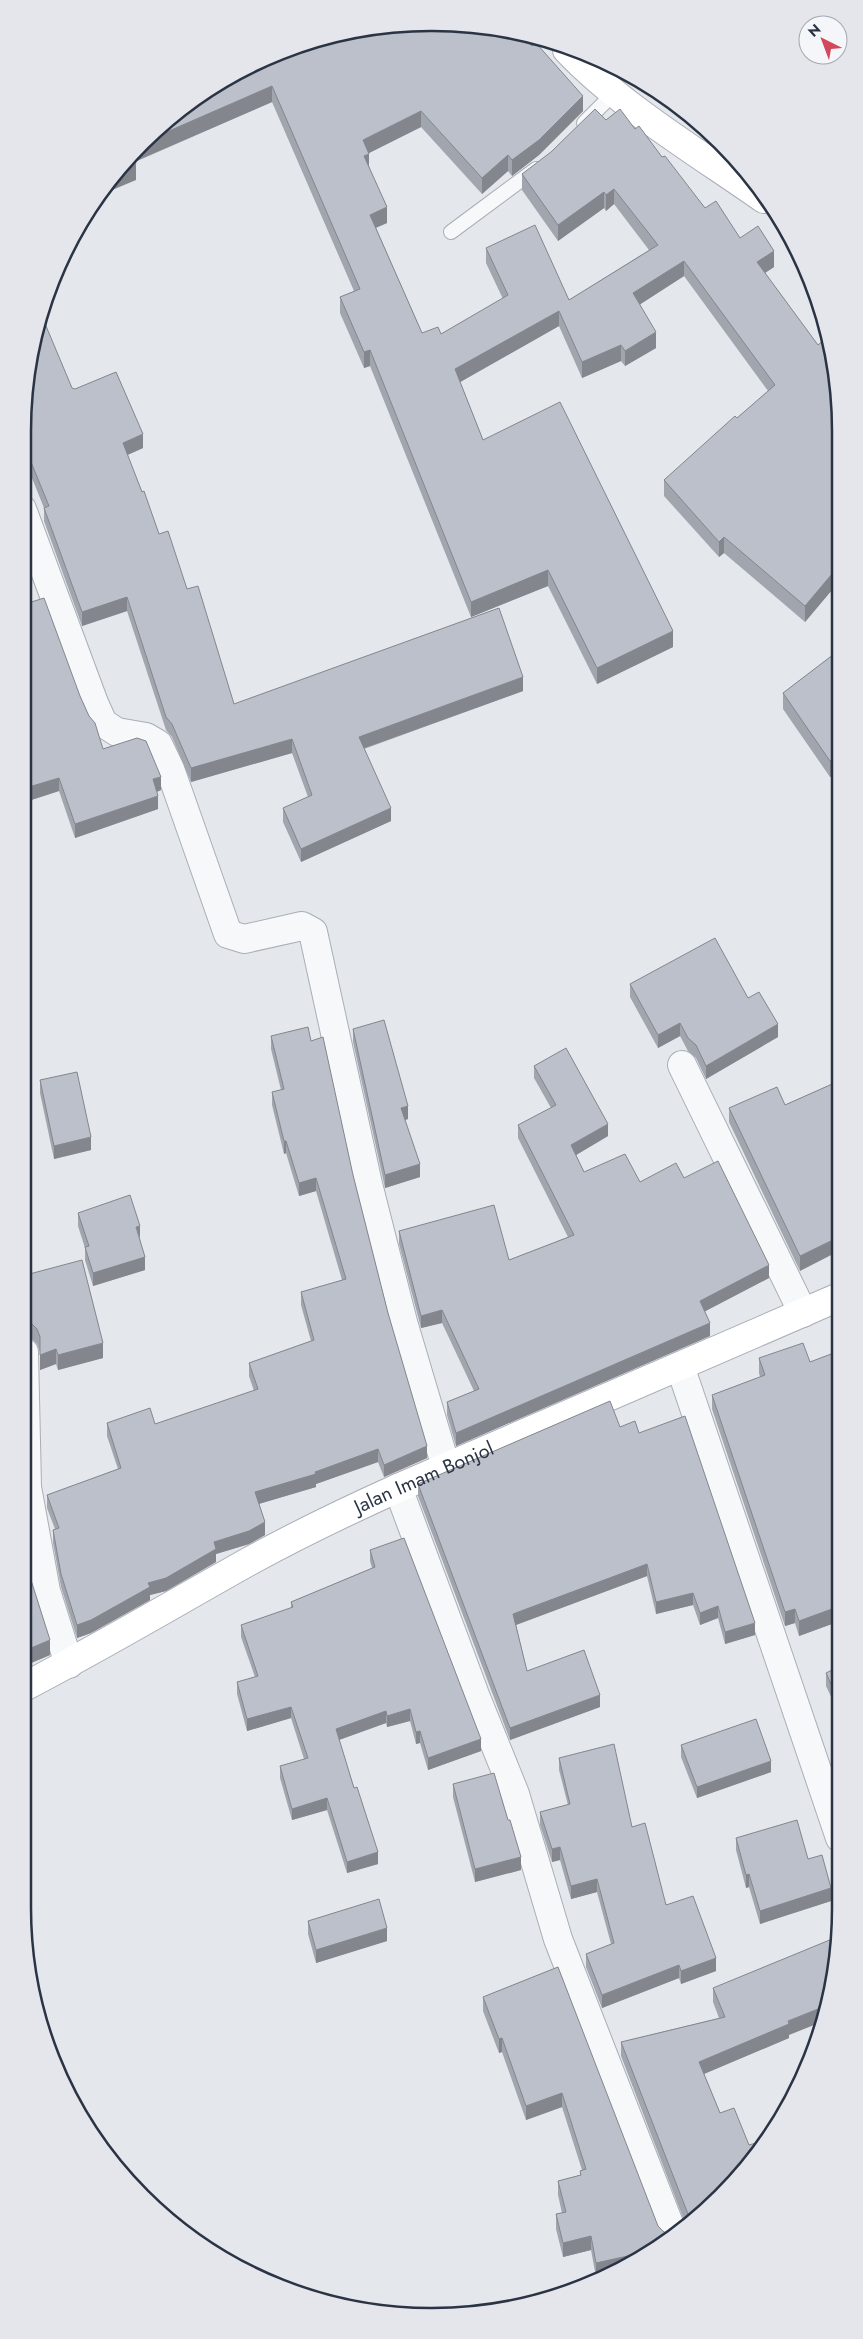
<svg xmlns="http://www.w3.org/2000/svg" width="863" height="2339" viewBox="0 0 863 2339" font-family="Jost,sans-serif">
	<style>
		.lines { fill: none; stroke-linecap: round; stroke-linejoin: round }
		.lane-casing { stroke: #a9aeb7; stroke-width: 16 }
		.street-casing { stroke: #a9aeb7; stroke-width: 30 }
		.secondary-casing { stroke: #a9aeb7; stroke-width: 30 }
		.lane { stroke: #f7f8fa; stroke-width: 14 }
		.street { stroke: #f7f8fa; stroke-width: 28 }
		.secondary { stroke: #fff; stroke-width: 28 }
		.wall { fill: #a1a5ae }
		.shaded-wall { fill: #83868d }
		.building { fill: #bbc0ca; stroke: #83868d }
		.labels { text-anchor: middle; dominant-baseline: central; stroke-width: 4; stroke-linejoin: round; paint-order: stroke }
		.street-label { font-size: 20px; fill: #2b3445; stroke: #f4f6f9 }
		.rim { fill: none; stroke: #2b3445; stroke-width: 2.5 }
	</style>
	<rect width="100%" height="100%" fill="#e4e7ec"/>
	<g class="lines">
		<g class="lane-casing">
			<path id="lane" d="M584 123 615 92
				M451 232 536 169"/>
		</g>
		<g class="street-casing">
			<path id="street" d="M22 509 94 703 103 723 117 732 146 737 158 744 170 769 228 934 244 939 302 926 313 932 368 1184 403 1322 446 1467
				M682 1065 803 1313
				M24 1352 27 1487 46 1591 69 1664
				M680 1366 840 1838
				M398 1488 475 1695 515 1794 558 1939 673 2234"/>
		</g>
		<g class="secondary-casing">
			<g id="secondary">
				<path d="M567 50C620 106 700 154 764 199"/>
				<path id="s1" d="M22 1688C99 1648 173 1604 248 1562 297 1535 347 1511 398 1488L839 1297"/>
			</g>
		</g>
		<use href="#lane" class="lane"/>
		<use href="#street" class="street"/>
		<use href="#secondary" class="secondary"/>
	</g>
	<path class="wall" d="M227 77 583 111 539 155 512 176 508 171 482 194 421 127 369 153V166L387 223 376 228 422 333 441 334 503 299 486 263V248L569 300 649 250 614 204 606 211 604 208 558 241 522 190V174L606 120 635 129 662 157 705 208 774 267 765 273 837 378V584L805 622 724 553 719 557 664 496V480L737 418 768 391 684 276 640 304 656 348 625 366 621 361 582 378 559 326 460 382 483 440 673 647 597 684 548 586 471 617 370 366 364 368 340 313V297L354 291 272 102 135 162 136 180 107 182Z
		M72 388 143 448 127 455 159 534 187 589 234 704 523 691 364 749 391 821 301 862 283 822V808L308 797 292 753 191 782 172 737 166 730 127 611 82 626 44 521V508L24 458 22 432Z
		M838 651V772L830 777 783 709V693Z
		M80 696 103 749 161 790 157 792 158 809 75 838 59 791 22 803Z
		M630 984 748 998 778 1037 706 1079 696 1058 688 1051 680 1036 658 1048 630 997Z
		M353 1029 408 1119 405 1120 420 1177 385 1188 353 1042Z
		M271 1036 311 1041 353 1175 388 1313 427 1458 384 1477 378 1462 316 1484V1487L259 1504 265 1535 249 1544 216 1554V1562L166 1591 150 1595V1600L91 1633 77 1638 61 1587 53 1543V1530L55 1529 47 1508V1495L118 1469 107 1436V1423L155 1424 254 1391 249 1376V1363L311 1341 301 1305V1292L342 1280 316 1191 299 1196 286 1153 284 1154 272 1105V1092L281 1090 271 1049Z
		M534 1066 608 1136 576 1155 584 1172 640 1182 684 1178 769 1278 705 1311 710 1336 456 1446 447 1415V1402L474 1391 442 1323 421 1328 399 1244V1231L509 1260 568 1237 518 1138V1125L551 1108 534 1078Z
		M40 1080 91 1150 54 1159 40 1093Z
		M839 1081 800 1271 729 1122V1108L785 1105Z
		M78 1213 140 1239 145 1270 93 1286 85 1260V1248L78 1226Z
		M22 1276 103 1358 58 1370 56 1364 40 1370V1352L37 1344 31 1338 22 1337Z
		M839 1351 840 1621 799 1636 795 1623 785 1626 712 1409V1395L760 1377 759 1373V1358L810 1362Z
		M620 1427 639 1433 755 1635 725 1644 718 1618 700 1625 693 1605 656 1614 647 1576 516 1625 527 1671 600 1707 510 1740 418 1496V1484Z
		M22 1535 31 1580 50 1655 24 1666 22 1660Z
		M370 1550 481 1751 428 1770 420 1743 416 1744 410 1721 387 1727 386 1723 339 1740 378 1864 347 1873 327 1810 292 1820 280 1778V1766L304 1759 291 1718 247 1731 237 1694V1682L255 1677 241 1637V1625L291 1608V1602L372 1568 370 1561Z
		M840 1666V1738L837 1730V1717L840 1716 826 1686V1673Z
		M681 1745 771 1772 697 1798 681 1757Z
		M559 1758 632 1827 666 1905 716 1971 681 1984 679 1978 602 2008 586 1967V1954L611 1944 597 1892 571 1899 560 1860 552 1862 540 1825V1812L568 1805 559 1770Z
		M453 1784 521 1870 475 1882 453 1797Z
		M736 1838 808 1859 831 1901 760 1924 749 1887 746 1888 736 1850Z
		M308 1921 387 1941 316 1963 308 1934Z
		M558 1967 658 2248 609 2274 596 2277 591 2250 563 2257 556 2229V2214L562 2213 558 2195V2181L580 2175V2171L582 2170 562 2107 526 2120 502 2052 499 2053 483 2011V1997Z
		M713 1988 789 2035V2038L704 2074 720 2113 749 2145 756 2156 685 2223 621 2056V2042L719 2018 713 2002Z"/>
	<path class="shaded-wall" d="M272 86V102L129 164V159L146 141Z
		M583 96V111L539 155 512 176V160Z
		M421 111V127L363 156V140Z
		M369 154V170L364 156Z
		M508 155V171L482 194V178Z
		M136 164V180L98 196 107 182 116 173Z
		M614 189V204L606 211V195Z
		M604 192V208L558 241V225Z
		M387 207V223L370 230V215Z
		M774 251V267L757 278V262Z
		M684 261V276L633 309V293Z
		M559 311V326L455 385V369Z
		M656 332V348L625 366V351Z
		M621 345V361L582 378V362Z
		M370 350V366L364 368V352Z
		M143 434V448L123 457V443Z
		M22 445H24V458L22 459Z
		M724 537V553L719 557V542Z
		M837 568V584L805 622V606Z
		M548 570V586L471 617V602Z
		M127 597V611L82 626V612Z
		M673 631V647L597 684V668Z
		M523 677V691L359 750V737Z
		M292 739V753L191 782V768Z
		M838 756V772L830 777V761Z
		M161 777V790L153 793V779Z
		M59 778V791L22 803V789Z
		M158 796V809L75 838V824Z
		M391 808V821L301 862V849Z
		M680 1023V1036L658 1048V1035Z
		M778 1024V1037L706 1079V1066Z
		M408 1106V1119L401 1121V1108Z
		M608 1124V1136L571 1158V1145Z
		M91 1137V1150L54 1159V1146Z
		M284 1141H286V1153L284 1154Z
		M420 1164V1177L385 1188V1175Z
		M316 1178V1191L299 1196V1183Z
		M140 1226V1239L136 1227Z
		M839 1237V1251L800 1271V1256Z
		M145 1257V1270L93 1286V1273Z
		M769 1265V1278L700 1314V1301Z
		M442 1310V1323L421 1328V1316Z
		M22 1322H23V1336L22 1337Z
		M710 1323V1336L456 1446V1433Z
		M103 1343V1358L58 1370V1355Z
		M56 1349V1364L40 1370V1355Z
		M427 1446V1458L384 1477V1465Z
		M378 1449V1462L316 1484V1487L255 1505V1492L315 1472Z
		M265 1522V1535L249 1544 216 1554V1562L166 1591 150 1595V1600L91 1633 77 1638V1625L214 1542Z
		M647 1564V1576L513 1626V1614Z
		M693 1593V1605L656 1614V1602Z
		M718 1606V1618L700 1625V1613Z
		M840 1606V1621L799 1636V1621Z
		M795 1609V1623L785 1626V1612Z
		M755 1623V1635L725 1644V1632Z
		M50 1640V1655L24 1666V1651Z
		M600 1695V1707L510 1740V1728Z
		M291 1707V1718L247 1731V1719Z
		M410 1709V1721L387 1727V1716Z
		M386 1711V1723L336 1741V1729Z
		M420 1731V1743L416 1744V1732Z
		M481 1739V1751L428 1770V1758Z
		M771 1761V1772L697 1798V1787Z
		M327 1798V1810L292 1820V1809Z
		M560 1847V1860L552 1862V1849Z
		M378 1852V1864L347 1873V1862Z
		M521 1857V1870L475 1882V1869Z
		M749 1874V1887L746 1888V1875Z
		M597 1879V1892L571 1899V1886Z
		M831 1888V1901L760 1924V1911Z
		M387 1928V1941L316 1963V1950Z
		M716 1958V1971L681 1984V1971Z
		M679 1965V1978L602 2008V1995Z
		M828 2005 826 2014 824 2021 789 2035V2038L699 2076V2062L788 2021Z
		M502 2038V2052L499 2053V2039Z
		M562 2093V2107L526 2120V2106Z
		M591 2236V2250L563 2257V2243Z
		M641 2253V2257L609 2274 596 2277V2263Z"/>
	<path class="building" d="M459 23 522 34 532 46 536 43 583 96 539 140 512 160 508 155 482 178 421 111 363 140 369 154 364 156 387 207 370 215 422 333 438 327 441 334 508 295 486 248 535 225 569 300 658 245 614 189 606 195 604 192 558 225 522 174 551 152 595 109 606 120 620 109 635 129 639 126 662 157 665 156 705 208 716 201 740 238 758 226 774 251 757 262 818 345 825 339 837 378V568L805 606 724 537 719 542 664 480 735 416 737 418 775 385 684 261 633 293 656 332 625 351 621 345 582 362 559 311 455 369 483 440 560 402 673 631 597 668 548 570 471 602 370 350 364 352 340 297 360 289 272 86 146 141 162 124 227 77 300 44 378 26Z
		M132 155 136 164 116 173Z
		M41 314 72 388 75 389 116 372 143 434 123 443 142 492 144 491 159 534 168 531 187 589 198 586 234 704 499 608 523 677 359 737 391 808 301 849 283 808 312 795 292 739 191 768 172 724 166 717 127 597 82 612 44 508 49 506 24 445H22V432L37 325Z
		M44 598 80 696 89 716 95 723 103 749 137 738 146 741 161 777 153 779 158 796 75 824 59 778 22 789V605Z
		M838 651V756L830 761 783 693Z
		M715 938 748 998 759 992 778 1024 706 1066 696 1045 688 1038 680 1023 658 1035 630 984Z
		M384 1020 408 1106 401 1108 420 1164 385 1175 353 1029Z
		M308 1027 311 1041 323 1037 353 1175 388 1313 427 1446 384 1465 378 1449 315 1472 316 1474 255 1492 265 1522 249 1531 214 1542 216 1549 166 1578 148 1583 150 1587 91 1620 77 1625 61 1574 53 1530 59 1528 47 1495 121 1468 107 1423 150 1408 155 1424 258 1389 249 1363 314 1340 301 1292 346 1279 316 1178 299 1183 286 1141H284L272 1092 284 1089 271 1036Z
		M566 1048 608 1124 571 1145 584 1172 625 1154 640 1182 676 1163 684 1178 718 1161 769 1265 700 1301 710 1323 456 1433 447 1402 479 1389 442 1310 421 1316 399 1231 494 1205 509 1260 574 1235 518 1125 556 1105 534 1066Z
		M77 1072 91 1137 54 1146 40 1080Z
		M839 1081V1237L800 1256 729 1108 777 1087 785 1105Z
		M130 1195 140 1226 136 1227 145 1257 93 1273 85 1247 89 1246 78 1213Z
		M82 1260 103 1343 58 1355 56 1349 40 1355V1337L37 1329 31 1323 22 1322V1276Z
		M803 1343 810 1362 839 1351 840 1606 799 1621 795 1609 785 1612 712 1395 765 1375 759 1358Z
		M610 1401 620 1427 635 1421 639 1433 685 1416 755 1623 725 1632 718 1606 700 1613 693 1593 656 1602 647 1564 513 1614 527 1671 584 1650 600 1695 510 1728 418 1484Z
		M23 1535 31 1580 50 1640 24 1651 22 1644Z
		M404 1538 481 1739 428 1758 420 1731 416 1732 410 1709 387 1716 386 1711 336 1729 354 1788 357 1787 378 1852 347 1862 327 1798 292 1809 280 1766 308 1758 291 1707 247 1719 237 1682 258 1676 241 1625 293 1607 291 1602 375 1567 370 1550Z
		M840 1666V1704L826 1673Z
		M840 1716V1725L837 1717Z
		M756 1719 771 1761 697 1787 681 1745Z
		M614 1744 632 1827 645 1823 666 1905 693 1896 716 1958 681 1971 679 1965 602 1995 586 1954 614 1943 597 1879 571 1886 560 1847 552 1849 540 1812 570 1804 559 1758Z
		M494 1773 508 1820H510L521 1857 475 1869 453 1784Z
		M797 1820 808 1859 822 1855 831 1888 760 1911 749 1874 746 1875 736 1838Z
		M379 1899 387 1928 316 1950 308 1921Z
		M837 1937 828 2005 788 2021 789 2024 699 2062 720 2113 734 2108 749 2145 766 2140 756 2156 688 2220V2214L621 2042 725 2017 713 1988Z
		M558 1967 658 2226 664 2232 670 2235H672L658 2248 642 2257 641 2253 596 2263 591 2236 563 2243 556 2214 566 2212 558 2181 581 2175 580 2171 586 2169 562 2093 526 2106 502 2038 499 2039 483 1997Z"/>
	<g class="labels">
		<g class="street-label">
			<text stroke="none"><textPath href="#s1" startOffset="454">Jalan Imam Bonjol</textPath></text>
		</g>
	</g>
	<path d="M0 0H863V2339H0ZM431 31H432A400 400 0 0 1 832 431V1908A400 400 0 0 1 432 2308H431A400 400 0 0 1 31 1908V431A400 400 0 0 1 431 31Z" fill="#e4e6eb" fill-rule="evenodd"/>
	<path class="rim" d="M431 31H432A400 400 0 0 1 832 431V1908A400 400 0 0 1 432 2308H431A400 400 0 0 1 31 1908V431A400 400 0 0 1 431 31Z"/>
	<g transform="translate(823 40) rotate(318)"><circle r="24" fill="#f4f6f9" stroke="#a4a8b1"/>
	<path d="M0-4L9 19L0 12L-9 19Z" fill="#d1495b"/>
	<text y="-8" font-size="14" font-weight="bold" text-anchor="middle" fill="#2b3445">N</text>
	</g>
</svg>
